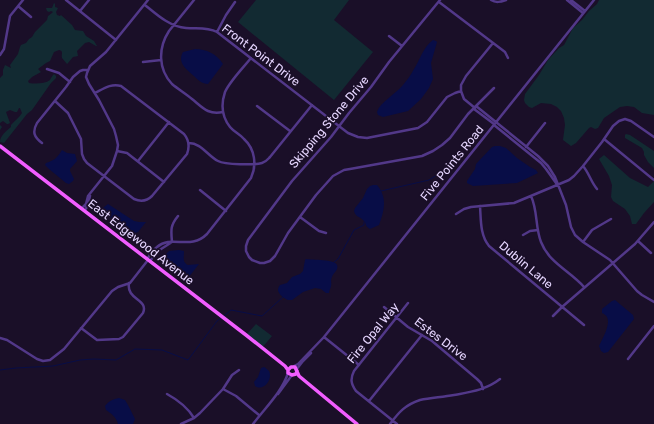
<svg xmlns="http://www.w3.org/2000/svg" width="654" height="424" viewBox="0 0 654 424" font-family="Rubik,sans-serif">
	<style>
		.green { fill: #122a32 }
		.water { fill: #080d47 }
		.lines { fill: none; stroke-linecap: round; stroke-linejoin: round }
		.stream { stroke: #080d47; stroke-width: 1 }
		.minor { stroke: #523889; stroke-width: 2.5 }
		.major { stroke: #f15dff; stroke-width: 3.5 }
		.labels { text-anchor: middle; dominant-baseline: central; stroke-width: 3.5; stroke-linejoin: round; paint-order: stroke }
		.street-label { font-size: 12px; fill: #e6d6ff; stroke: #1a0f28 }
	</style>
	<rect width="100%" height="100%" fill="#1a0f28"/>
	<path class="green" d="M256 0H349L334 20 373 52 334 100 238 22Z
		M599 0H654V115L642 113 634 107 627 106 620 107 604 118 598 128 595 129 591 127 589 128 576 143 571 146 563 140 565 125 564 118 561 111 557 107 551 104 541 103 532 108 529 107 525 103 524 100 525 94 539 75 548 60 559 48 564 45 573 28 582 20 589 11 597 4Z
		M54 3 55 4V7L58 8 56 12 57 15 60 16 61 15 72 25 75 30 83 31 86 36 94 41 97 46H96L89 42 85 43 77 51 78 56 73 57 68 63 67 64 62 58C61 54 64 51 59 50L54 52 50 61 46 63 38 69 41 72 32 77 28 81 29 83C35 84 45 84 50 80 51 78 52 76 54 74L56 76V78L51 83 32 110 27 114 4 143 0 142C0 136 6 131 11 127V125C14 121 19 118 22 113L20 108H19L17 112H15L10 110 6 112 10 123 8 124H7L3 121 0 123V125L2 127 0 130V78L3 75V70L5 65 11 68 10 65 18 54 20 47 21 45 26 43 29 39 32 37 35 32 47 20 48 16 52 13 53 12 51 11 49 12 47 11 46 8H52Z
		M626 134 630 135 654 151V168L648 162 644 155V152L642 148 625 138V135Z
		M604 155 630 178 648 187 654 181V202L644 213 636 224H632L630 216 625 209 613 201 611 197 612 185 609 176 599 159Z
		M256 324 272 336 262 348 246 335Z"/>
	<path class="water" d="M433 40 436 41 437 42 431 63 433 79 429 88 421 99 408 111 383 117 378 115 377 112C380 102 396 94 403 85 407 80 411 75 414 69 420 60 423 47 433 40Z
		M195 49C206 49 217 54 223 64L208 84C202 84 198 80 194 76 186 69 177 63 183 52Z
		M495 146H500L506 148 517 158 530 167 536 170 538 173 517 183 473 186 467 183V181L475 169 476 164 492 147Z
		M62 150 67 153 75 154 77 161 70 169V171L74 179 73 181 69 184 66 183 49 169 45 165 46 163C55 160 57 158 62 150Z
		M373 185H377C388 198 384 211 379 225L370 229C365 226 367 225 364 221 360 216 356 218 354 211L355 208 363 198 367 189 370 186Z
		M108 204 134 221 139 222H146L138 232C136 233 134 233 132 232 124 230 106 216 103 208Z
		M179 250 184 251C184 257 182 262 188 265L199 264 188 278 185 276 172 263 164 258 165 255 169 251Z
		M306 259C312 260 335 259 337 265 339 270 333 273 332 277 330 280 332 283 331 286 331 288 329 290 329 293H326L321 289 315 288 303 292 292 300H288C285 299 278 294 278 290 278 288 279 286 280 285L287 283 292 277 300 274 303 271 305 260Z
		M615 300 633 315 634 319 608 352 604 353 601 351 599 346C602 339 611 325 607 317 606 315 604 314 602 313V309L612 301Z
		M264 367C265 367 268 370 269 371 273 379 264 392 255 386L254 382 258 377 261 368Z
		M119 398 125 400 128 405 135 419 133 424H118C116 417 112 414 106 410L105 406C109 401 113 399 119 398Z"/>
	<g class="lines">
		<path class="stream" d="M381 191 429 180 454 164
			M334 262 338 259 354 230 364 225V222
			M224 316 231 310 262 316 283 297
			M0 370 16 368 53 366 80 360 94 359 116 360 135 349 162 350 188 360 217 321 221 318"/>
		<path class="minor" d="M66 0 116 40
			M194 0 169 31C158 48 158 69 172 84 178 89 186 94 192 99 203 108 208 115 223 112
			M440 0 389 62 371 87 349 113 331 137 292 181 248 240 246 246V251L249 257 252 260 260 263H264L270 261 275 256 288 233 316 195 333 176 344 170 350 169 422 156 433 151 442 145 450 138 468 114 494 88
			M491 0C496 3 500 2 506 0
			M567 0 583 13
			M571 0 585 11
			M439 2 505 52 508 58
			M145 5C156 14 170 27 186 28 197 29 207 27 217 32L348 133 358 137 367 138 418 128 427 122 447 97 455 93 461 91
			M18 6 31 17
			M80 11 89 0
			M217 32 226 15 235 2
			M389 36 402 46
			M0 55 4 49 10 16 23 0
			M143 62 161 60
			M47 69 59 73 70 82
			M55 101 68 113 81 139 82 154 84 159 87 163 134 199C141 202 147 201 152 196L187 154C190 146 189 140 184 134L121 86C111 83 103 89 95 93
			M257 106 290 131
			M476 106 538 156 548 166 555 177 566 205 571 227 575 235 583 242 610 260 637 291 642 295 654 302
			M475 108 464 99 461 91V85L466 76 493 43
			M474 109 494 124
			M494 125 541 163 546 169 556 183
			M604 139 654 180
			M42 143C34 137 32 132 37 123L66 87 73 77 80 71 83 70H88
			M189 143C201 143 208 156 218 161 225 165 255 165 262 163 266 162 268 159 270 157L312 105
			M526 147 545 123
			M117 151 127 153 164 182
			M138 161 169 122
			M583 166C589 173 591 182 597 189
			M200 190 226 211
			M531 196C538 211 535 227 541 242 549 263 570 271 584 287
			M480 206C481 220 480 235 489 246L584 325
			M82 208 86 204 88 196 112 166 117 151 118 145 116 136 114 129 99 100 89 84 86 77 87 73 90 66 106 52 148 0
			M85 210 88 205 90 196V195
			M456 214 464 209 471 207 514 203 569 180 574 176 583 166 602 142 613 126 619 121 625 119 631 121 654 137
			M300 217 319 231 326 233
			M523 235 530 231 538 230
			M638 241 651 253
			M172 242C171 230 170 226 178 216
			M583 242 592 230 611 219
			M147 259C150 255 153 250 157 247 172 234 190 251 207 234L251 178C257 165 255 149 244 139 240 134 234 132 230 127 222 117 221 104 225 92 230 81 243 68 251 58
			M150 261 158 251 172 242
			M384 307 408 327 432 341 477 379 481 383 483 389
			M553 316 562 307 635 244 654 222
			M81 328 97 340 119 339 123 337 143 313C149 299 126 300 129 283
			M324 337 359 365
			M0 338 7 340 37 359 43 361 50 360 64 349 112 291 118 287 130 283 148 260
			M628 359 654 326
			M294 366 298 364 324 337 594 0
			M296 370 303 361 311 353
			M223 389 236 396 259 415
			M167 394C178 400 188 408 194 418
			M278 394 292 375
			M369 401 422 335
			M181 424 194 418 200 413 223 389 232 375 239 370
			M253 424C265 408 282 392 288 373
			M390 424C399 412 405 405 420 400 431 398 442 397 454 395 470 392 486 390 500 379
			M397 424 356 391C351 384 350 379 354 371L408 303"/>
		<path class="major" d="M0 146 246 335 285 366 288 370
			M297 371 296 374 292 375 288 373V370L291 367H295L299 376 357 424"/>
	</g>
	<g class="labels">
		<g class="street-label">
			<text transform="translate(261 55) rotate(37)">Front Point Drive</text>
			<text transform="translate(329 122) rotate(-50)">Skipping Stone Drive</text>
			<text transform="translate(452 163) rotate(-51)">Five Points Road</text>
			<text transform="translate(141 242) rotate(38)">East Edgewood Avenue</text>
			<text transform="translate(526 265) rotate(40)">Dublin Lane</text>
			<text transform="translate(373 333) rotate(-51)">Fire Opal Way</text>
			<text transform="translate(441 339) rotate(37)">Estes Drive</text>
		</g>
	</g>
</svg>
